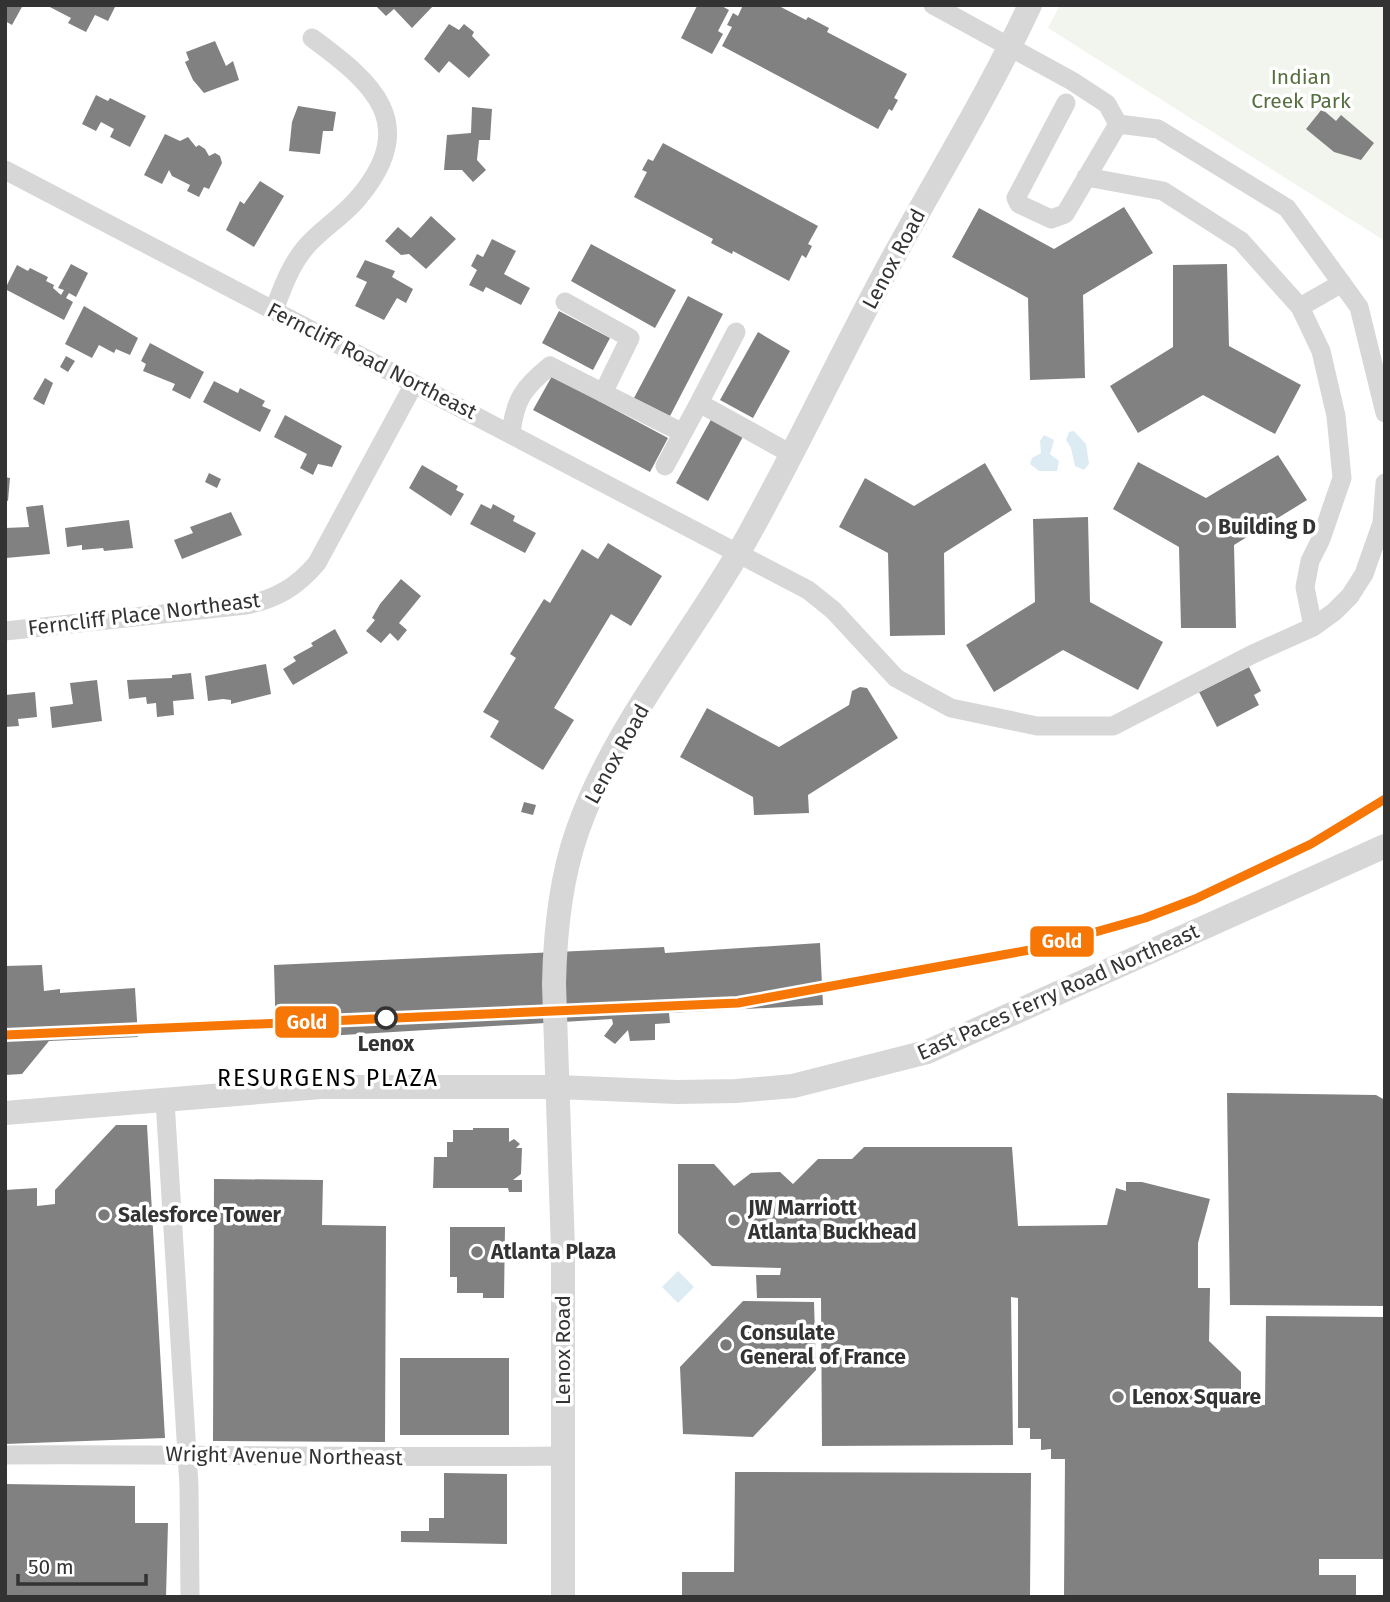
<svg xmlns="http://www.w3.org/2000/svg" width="1390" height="1602" font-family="'Fira Sans',sans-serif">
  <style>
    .green { fill: #f1f5ed }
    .water { fill: #ddebf3 }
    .building { fill: #818181 }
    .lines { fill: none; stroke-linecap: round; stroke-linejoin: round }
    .minor { stroke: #d7d7d7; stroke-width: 19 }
    .tertiary { stroke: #d7d7d7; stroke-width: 24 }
    .metro-1-casing { stroke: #fff; stroke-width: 14 }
    .metro-1 { stroke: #f67705; stroke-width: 9 }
    .poi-dot { fill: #7a7a7a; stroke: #fff; stroke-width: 2.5 }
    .stop-dot { fill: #fff; stroke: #333; stroke-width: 3.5 }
    .labels { text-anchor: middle; stroke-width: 7; stroke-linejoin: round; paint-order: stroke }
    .park-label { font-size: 21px; fill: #56703f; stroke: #fff }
    .street-label { font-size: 21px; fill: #333; stroke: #fff }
    .poi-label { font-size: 21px; font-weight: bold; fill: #333; stroke: #fff; text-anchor: start }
    .stop-label { font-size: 21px; font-weight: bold; fill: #333; stroke: #fff }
    .neighbourhood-label { font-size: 23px; letter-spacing: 2px; fill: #000; stroke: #fff }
    .line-badge { stroke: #fff; stroke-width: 2.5 }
    .badge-label { font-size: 19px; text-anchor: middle; font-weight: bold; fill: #fff }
  </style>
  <rect width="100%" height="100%" fill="#fff"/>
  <path class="green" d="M1060 5H1385V241L1048 28Z"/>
  <path class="water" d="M1074 431 1086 444 1089 464 1084 470 1075 466 1071 448 1066 440 1069 432Z
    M1044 435 1054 440 1050 454 1059 461 1057 471H1039L1030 464 1032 458 1041 453 1040 441Z
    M678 1271 694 1287 678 1303 662 1287Z"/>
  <path class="building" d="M5 5H23L12 25 5 21Z
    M46 5H116L108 21 95 15 86 32 68 23 71 18Z
    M375 5H434L412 28 394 9 386 16Z
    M720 5 729 10 718 31 723 34 712 54 681 38 697 6Z
    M743 5H777L806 20 808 17 829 28 827 32 907 74 894 98 898 100 892 111 889 109 878 129 722 46 732 27 727 25 733 13 738 16Z
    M449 24 459 30 464 24 474 32 472 36 490 55 469 78 449 61 439 73 424 59Z
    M215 41 226 66 233 61 239 80 204 93 193 80 185 62 189 60 186 52Z
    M96 95 108 101 110 98 146 116 130 147 110 137 114 129 101 122 96 131 82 124Z
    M298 106 336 112 333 131H323L320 154 289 151 292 122Z
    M472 107 492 109 490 140H479L477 160 486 170 473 182 462 170H444L447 135 471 133Z
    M1322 109 1336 121 1341 115 1374 143 1361 160 1334 152 1306 129Z
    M165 134 180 141 188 137 196 147 199 145 205 149 209 156 215 153 220 156 222 163 209 189 204 187 199 197 187 191 190 185 172 176 169 170 162 184 144 175Z
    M663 143 818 226 808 244 812 246 806 258 802 255 789 281 733 251 732 254 711 243 713 239 634 197 647 172 642 170 648 159 653 161Z
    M260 181 284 196 254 247 226 230 240 201 244 204Z
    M1124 207 1153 253 1083 295 1085 378 1030 380 1028 298 952 257 979 208 1054 249Z
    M431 216 456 239 426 269 409 254 401 255 385 241 398 227 411 238Z
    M492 239 516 251 504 274 530 288 521 305 486 287 483 292 469 285 477 270 471 266 477 254 483 257Z
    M591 244 676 290 655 328 571 281Z
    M365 260 395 271 392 277 413 289 406 303 397 298 384 320 355 306 367 282 356 277Z
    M71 264 88 273 76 297 69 293 66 298 73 302 64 320 5 289 17 265 28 271 30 268 48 277 46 281 54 285 53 288 61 295 64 290 58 288Z
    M1227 264 1229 346 1301 385 1275 434 1203 395 1138 433 1110 386 1173 347V265Z
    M688 296 723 314 670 416 634 398Z
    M84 306 138 338 130 355 116 349 114 353 99 345 92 358 65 344Z
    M559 311 610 338 593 370 542 343Z
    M758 332 790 351 753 418 720 400Z
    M150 343 204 372 190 399 172 390 175 384 143 371 146 364 141 361Z
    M66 356 75 361 68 372 60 367Z
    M552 376 668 438 650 472 533 410Z
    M45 378 53 383 44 405 33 399Z
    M214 381 238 393 240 388 265 401 262 406 271 410 260 432 203 402Z
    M285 415 342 446 332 467 318 464 313 475 300 468 307 454 274 437Z
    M713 416 745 433 708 501 676 483Z
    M1278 455 1307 500 1234 545 1236 628H1181L1179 547 1113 509 1138 462 1206 498Z
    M985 463 1012 510 944 553 945 635 890 636 888 553 839 527 865 478 914 506Z
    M422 465 458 486 456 490 464 494 451 516 409 488Z
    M209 473 221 479 217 488 205 482Z
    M5 477 10 478 8 501 5 500Z
    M481 504 491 509 493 504 515 516 513 521 536 533 525 553 470 524Z
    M43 505 50 554 6 558 5 528 29 527 26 507Z
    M231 512 242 535 182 559 174 540 193 533 190 527Z
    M1088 517 1090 602 1163 642 1138 690 1063 650 994 692 966 645 1035 602 1033 519Z
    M129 520 133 548 104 551 103 548 82 550V545L67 547 65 528Z
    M608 543 662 576 631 626 611 614 554 708 574 720 543 770 490 737 499 721 483 712 516 658 510 654 544 599 550 603 582 549 598 559Z
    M401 579 421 596 399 623 407 630 398 641 390 633 381 643 366 631 375 620 372 618 380 604Z
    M335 629 348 653 293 685 283 669 296 661 293 657 313 646 311 643Z
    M266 664 271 694 231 704V700L223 699 208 701 205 676Z
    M1249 667 1261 691 1254 695 1259 705 1217 727 1199 692Z
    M191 673 194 699 173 701 174 715 157 717 156 703 147 704 146 697 129 699 127 680 172 678V675Z
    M97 680 102 721 52 728 50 707 73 704 70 683Z
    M860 687 867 688 898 738 808 795 809 813 754 815 753 797 680 757 707 708 779 747 849 705 852 691Z
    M35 692 37 717 18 719 19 726 5 727V695Z
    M524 802 536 805 533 815 521 812Z
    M820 943 823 1005 669 1013 670 1023 655 1024V1040L630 1041 628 1030 615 1044 604 1036 613 1024 612 1019 276 1039 274 965 664 947 665 953Z
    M42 965 44 991 60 989V993L135 988 138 1037 49 1041 22 1074 5 1075V966Z
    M1227 1093 1376 1095 1385 1100V1306L1230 1305Z
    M116 1125H147L165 1438 5 1444V1190L37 1188V1206L55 1204V1190Z
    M473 1128H509V1142L514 1139 520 1144 516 1148H522L521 1174 513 1180H522V1192H509L508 1188H433L434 1157H447V1142H453V1130H473Z
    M864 1147H1012L1018 1226 1107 1225 1116 1188 1126 1191V1182H1142L1210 1199 1198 1243V1288H1210L1209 1341 1241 1372V1389H1217V1406L1265 1405 1266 1316 1385 1317V1559H1319V1575H1356V1597H1064L1065 1459H1051V1449L1041 1450V1439H1030V1428H1018V1298L1011 1297 1013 1445 822 1446 821 1298H757L756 1275H780L781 1268 712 1266 678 1233V1164H714L734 1186 751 1173 780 1172 793 1184 818 1159H852Z
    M214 1179 323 1180 322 1225 386 1226 385 1442 213 1441Z
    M450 1227H505L504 1298H483V1293H457V1277H450Z
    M743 1301 814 1302 816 1370 753 1437 683 1434 680 1367Z
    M400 1358H509V1435H400Z
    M735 1472 1031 1473 1030 1597H682V1572H734Z
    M444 1473 507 1474V1544L401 1542V1531H429V1518H444Z
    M5 1484 135 1486V1523H168L166 1597H5Z"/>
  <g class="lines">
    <path class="minor" d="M933 5 1072 81 1107 104 1118 124 1158 129 1287 208 1359 307 1385 413
      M1066 103 1016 198 1019 204 1051 219 1065 214 1118 124
      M5 170 808 590 833 610 896 678 951 708 1037 726H1113L1253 654 1313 627 1334 612 1350 596 1364 574 1382 523 1385 483
      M1086 177 1163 191 1241 241 1300 307 1321 351 1336 416 1342 478 1321 539 1310 561 1305 587 1313 627
      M565 302 630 338 603 393
      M1300 307 1342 283
      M274 310C282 289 290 266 305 248 321 229 344 216 359 197 421 123 372 82 312 38
      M736 332 699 403 793 455
      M511 433C515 399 524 387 550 366L683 433
      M665 466 699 403
      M5 631 246 605C276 599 297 587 317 563L414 384
      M165 1101 189 1486 190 1597
      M5 1455C191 1454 377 1458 564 1456"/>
    <path class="tertiary" d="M5 1113 321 1087H558L677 1092 736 1091 793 1086 927 1052 1385 846
      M563 1597V1250L554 984C555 933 560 881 577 832 614 725 693 635 748 536 797 448 840 356 888 267 935 180 988 95 1030 5"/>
    <defs>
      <path id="metro-1" d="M5 1035 738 1003 1035 949 1145 918 1195 899 1311 844 1385 799"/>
    </defs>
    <use href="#metro-1" class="metro-1-casing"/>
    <use href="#metro-1" class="metro-1"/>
  </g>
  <g class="poi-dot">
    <circle cx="1204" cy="527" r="7"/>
    <circle cx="104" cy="1215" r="7"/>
    <circle cx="734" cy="1220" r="7"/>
    <circle cx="477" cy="1252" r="7"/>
    <circle cx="726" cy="1345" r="7"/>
    <circle cx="1118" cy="1397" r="7"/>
  </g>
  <circle class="stop-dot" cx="386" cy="1018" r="10"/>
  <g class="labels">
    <g class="park-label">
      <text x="1301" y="84">Indian<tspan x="1301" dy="24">Creek Park</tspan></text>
    </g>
    <g class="street-label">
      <text transform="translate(894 259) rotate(-62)" y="7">Lenox Road</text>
      <text transform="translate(372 361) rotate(27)" y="7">Ferncliff Road Northeast</text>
      <text transform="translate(144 614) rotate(-7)" y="7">Ferncliff Place Northeast</text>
      <text transform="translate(617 754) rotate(-61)" y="7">Lenox Road</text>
      <text transform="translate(1058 992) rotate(-24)" y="7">East Paces Ferry Road Northeast</text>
      <text transform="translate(563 1350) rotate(-90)" y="7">Lenox Road</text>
      <text transform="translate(284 1456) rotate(1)" y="7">Wright Avenue Northeast</text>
    </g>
    <g class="poi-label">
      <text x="1218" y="534">Building D</text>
      <text x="748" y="1215">JW Marriott<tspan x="748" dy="24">Atlanta Buckhead</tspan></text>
      <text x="118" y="1222">Salesforce Tower</text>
      <text x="491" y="1259">Atlanta Plaza</text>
      <text x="740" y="1340">Consulate<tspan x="740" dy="24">General of France</tspan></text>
      <text x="1132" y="1404">Lenox Square</text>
    </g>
    <g class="stop-label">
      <text x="386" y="1051">Lenox</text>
    </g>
    <g class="neighbourhood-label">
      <text x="328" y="1086">RESURGENS PLAZA</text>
    </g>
  </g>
  <g class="line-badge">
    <rect x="1029" y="925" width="66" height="33" rx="7" fill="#f67705"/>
    <rect x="274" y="1005" width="66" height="34" rx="7" fill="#f67705"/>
  </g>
  <g class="badge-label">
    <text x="1062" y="948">Gold</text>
    <text x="307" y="1029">Gold</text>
  </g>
  <rect width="1390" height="1602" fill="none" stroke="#333333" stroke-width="14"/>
  <path d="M18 1574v10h128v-10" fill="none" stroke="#333333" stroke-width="3.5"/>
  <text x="28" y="1574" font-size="21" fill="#333333" stroke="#ffffff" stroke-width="5" paint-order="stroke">50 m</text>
</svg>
